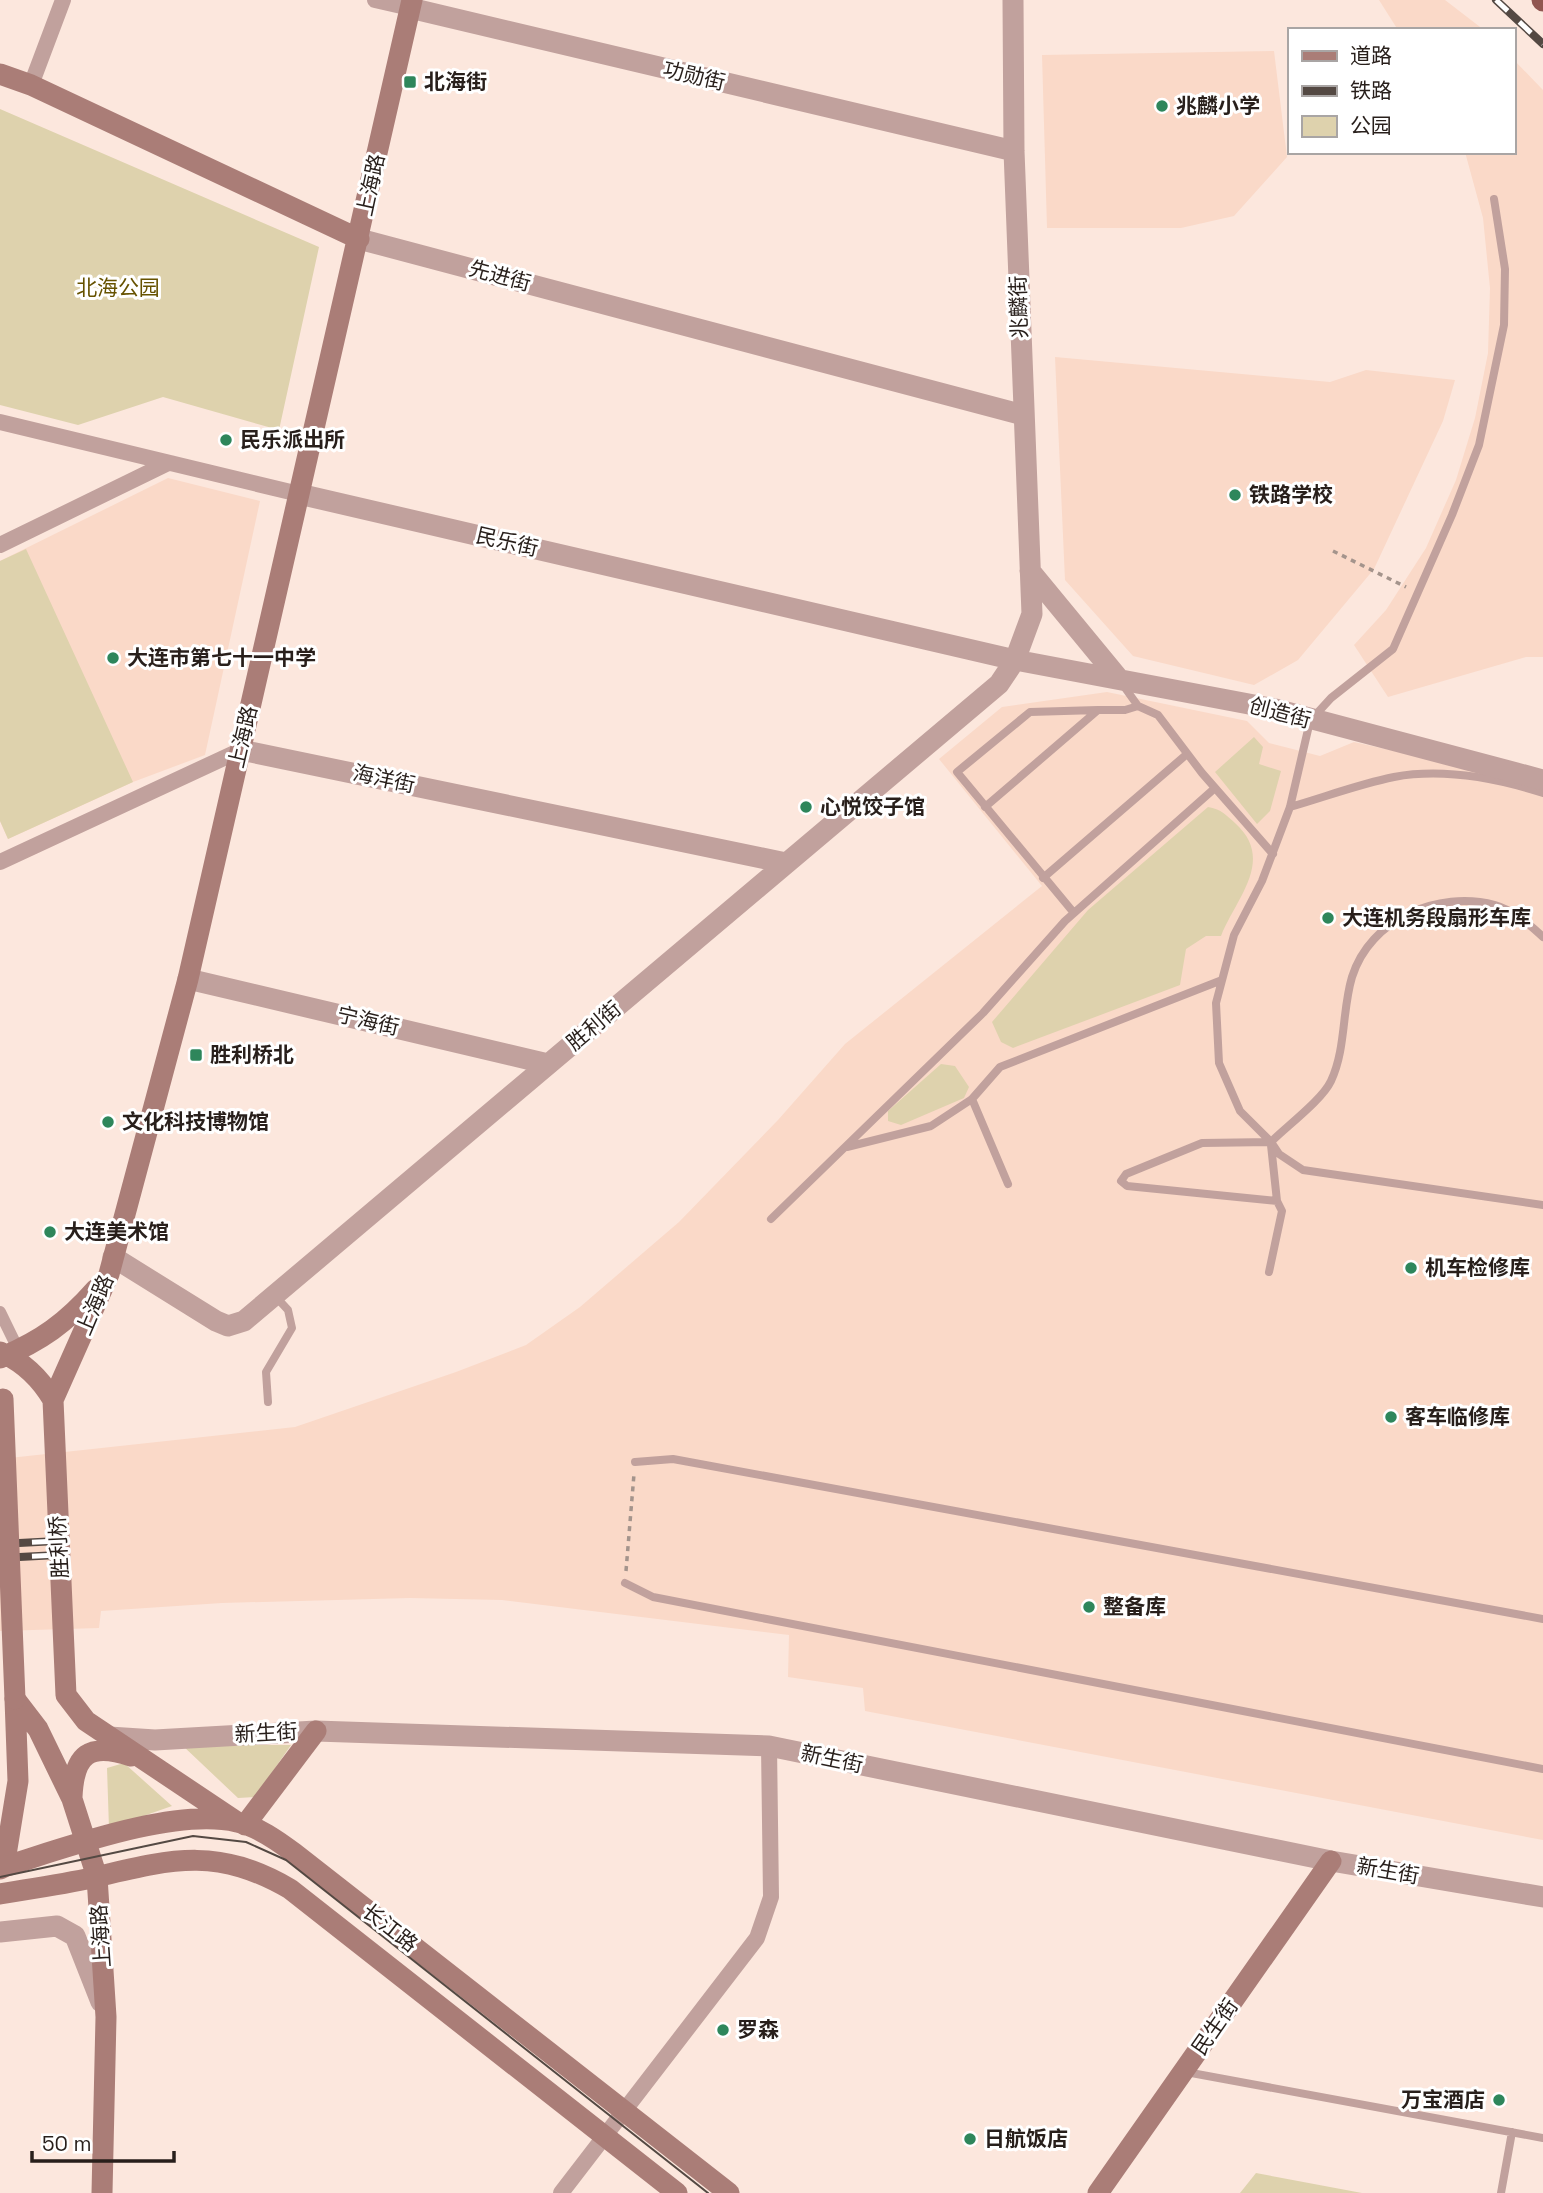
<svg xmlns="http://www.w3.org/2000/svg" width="1543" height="2193" font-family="'Space Grotesk','Noto Sans SC',sans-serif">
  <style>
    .built { fill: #fad9c8 }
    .green { fill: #ded2ad }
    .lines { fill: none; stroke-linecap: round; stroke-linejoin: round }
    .path { stroke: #a4948c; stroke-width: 3.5; stroke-dasharray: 5 5; stroke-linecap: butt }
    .service { stroke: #c1a19d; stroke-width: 8 }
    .pedestrian { stroke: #c1a19d; stroke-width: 12 }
    .minor { stroke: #c1a19d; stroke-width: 16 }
    .tertiary { stroke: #c1a19d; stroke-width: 21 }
    .secondary { stroke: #aa7d77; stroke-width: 21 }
    .trunk { stroke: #915650; stroke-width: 21 }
    .tram { stroke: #544943; stroke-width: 2 }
    .rail-casing { stroke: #544943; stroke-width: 8 }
    .rail { stroke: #fff; stroke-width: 5; stroke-dasharray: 16; stroke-linecap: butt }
    .secondary-bridge { stroke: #aa7d77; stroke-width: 21 }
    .poi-dot { fill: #2e865b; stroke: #fff; stroke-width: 2.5 }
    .labels { text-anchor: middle; stroke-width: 6; stroke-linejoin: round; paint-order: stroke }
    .street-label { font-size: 21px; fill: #281f1b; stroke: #fff }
    .poi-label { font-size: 21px; font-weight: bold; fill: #281f1b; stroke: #fff; text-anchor: start }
    .park-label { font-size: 21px; fill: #665200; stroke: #fff }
  </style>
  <rect width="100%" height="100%" fill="#fce7dd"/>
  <path class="built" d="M1379 0H1445L1484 30H1398Z
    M1274 51 1287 157 1234 216 1181 228H1047L1042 55Z
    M1513 59 1543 90V657H1526L1388 697 1354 645 1386 610 1426 548 1456 480 1475 418 1488 353 1490 288 1483 218 1465 152H1513Z
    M1055 357 1330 382 1366 370 1455 380 1443 421 1374 569 1298 660 1254 685 1133 656 1065 580Z
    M168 478 260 501 205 755 133 782 8 839 0 821V561Z
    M1107 692 1247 721 1269 743 1320 756 1354 742 1543 784V1840L865 1711 863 1688 788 1677 789 1635 502 1600 410 1598 222 1603 101 1611 99 1628 0 1631V1459L295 1427 456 1372 526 1345 580 1307 679 1222 778 1120 845 1044 1042 886 939 759 1002 707Z"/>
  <path class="green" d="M0 109 319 247 279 430 163 397 78 425 0 405Z
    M26 549 133 782 8 839 0 821V561Z
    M1254 737 1263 747 1259 764 1281 771 1270 811 1257 824 1215 772Z
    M1208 807C1221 809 1226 815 1235 823 1276 860 1236 898 1221 936H1206L1186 949 1180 985 1013 1048 1001 1042 992 1022 1088 910Z
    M941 1064 955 1066 969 1087 964 1098 901 1125 888 1121V1111Z
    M182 1745H291L255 1797 238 1798Z
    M124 1763 172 1806 109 1828 107 1768Z
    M1256 2173 1362 2193H1240Z"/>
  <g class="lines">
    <path class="path" d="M1333 551 1406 587
      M626 1571 634 1474"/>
    <path class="service" d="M1494 199 1505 269 1504 325 1479 445 1452 515 1393 649 1331 698 1310 721 1290 807 1262 881 1234 935 1216 1003 1219 1063 1240 1111 1271 1142 1279 1154 1303 1170 1543 1205
      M1123 685 1138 706 1158 715 1202 773 1273 854
      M985 807 1098 710H1125L1138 706
      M1290 807C1325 797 1359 784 1394 777 1443 768 1496 778 1543 793
      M1043 878 1187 754
      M1074 913 957 772 1030 712 1098 710
      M972 1099 1008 1184
      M847 1147 931 1126 972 1099 1000 1067 1222 980
      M1277 1201 1127 1186 1121 1181 1126 1174 1202 1143 1271 1142C1287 1126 1322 1100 1331 1081 1346 1049 1342 1010 1352 977 1370 919 1438 890 1495 905 1513 910 1529 924 1543 937
      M771 1219 983 1013 1065 921 1215 788
      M1269 1272 1282 1211 1277 1201 1271 1145
      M268 1402 266 1372 292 1328 288 1310 276 1297
      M635 1462 673 1459 1543 1619
      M625 1583 653 1597 1543 1769
      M1186 2072 1543 2138
      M1501 2193 1512 2132"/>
    <path class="pedestrian" d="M0 1312 18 1349"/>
    <path class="minor" d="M375 0 410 8
      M31 85 63 0
      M0 422 299 494
      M0 545 168 463
      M0 862 241 750
      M561 2193 757 1938 771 1897 769 1746"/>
    <path class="tertiary" d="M410 8 1014 151
      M359 239 1023 415
      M299 494 1015 660 1275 709 1543 780
      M1030 571 1119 679
      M241 750 786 863
      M188 979 548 1064
      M113 1257 216 1321 228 1326 244 1321 999 684 1015 660 1032 614 1014 151 1013 0
      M109 1737 155 1740 316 1731 769 1746 1331 1861 1543 1897
      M0 1932 57 1926 75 1936 101 2002"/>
    <path class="secondary" d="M0 74 31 85 359 239
      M0 1352C24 1362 40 1378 53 1400
      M0 1358C41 1341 66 1323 96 1289
      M15 1699 38 1729 72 1799 97 1877 106 2017 102 2193
      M72 1797C74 1754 89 1742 131 1756
      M237 1822 86 1721 66 1695 53 1400 109 1274 188 979 412 0
      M245 1825 316 1731
      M0 1868C62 1849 174 1807 237 1822 257 1826 278 1841 294 1853L729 2193
      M0 1869 4 1867 18 1781 15 1699
      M0 1894C33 1888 67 1884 100 1876 176 1858 219 1848 290 1889L677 2193
      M1098 2193 1331 1861"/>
    <path class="trunk" d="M1542 0 1543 1"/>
    <path class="tram" d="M0 1877 193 1836 246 1842 286 1860 708 2193"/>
    <defs>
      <path id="rail" d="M1496 0 1543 44
        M0 1544 57 1541
        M0 1558 58 1555"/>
    </defs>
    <use href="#rail" class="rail-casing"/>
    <use href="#rail" class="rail"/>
    <path class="secondary-bridge" d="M3 1399 15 1699"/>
  </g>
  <g class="poi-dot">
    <rect x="403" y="75" width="14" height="14" rx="3.5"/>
    <circle cx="1162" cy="106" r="7"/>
    <circle cx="226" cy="440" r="7"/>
    <circle cx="1235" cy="495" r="7"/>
    <circle cx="113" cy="658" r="7"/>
    <circle cx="806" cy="807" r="7"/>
    <circle cx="1328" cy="918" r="7"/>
    <rect x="189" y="1048" width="14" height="14" rx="3.5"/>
    <circle cx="108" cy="1122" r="7"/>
    <circle cx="50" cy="1232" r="7"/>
    <circle cx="1411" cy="1268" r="7"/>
    <circle cx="1391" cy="1417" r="7"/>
    <circle cx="1089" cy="1607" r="7"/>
    <circle cx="723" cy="2030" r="7"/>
    <circle cx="1499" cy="2100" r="7"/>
    <circle cx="970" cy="2139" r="7"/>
  </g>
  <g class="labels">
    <g class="street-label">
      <text transform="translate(694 76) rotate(13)" y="7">功勋街</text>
      <text transform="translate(371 185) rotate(-78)" y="7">上海路</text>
      <text transform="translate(500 276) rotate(15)" y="7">先进街</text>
      <text transform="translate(1019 307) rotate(-92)" y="7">兆麟街</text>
      <text transform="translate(507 542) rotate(13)" y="7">民乐街</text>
      <text transform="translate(1280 713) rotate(15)" y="7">创造街</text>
      <text transform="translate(243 737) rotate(-77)" y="7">上海路</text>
      <text transform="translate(384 779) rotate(12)" y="7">海洋街</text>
      <text transform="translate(368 1021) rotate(13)" y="7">宁海街</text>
      <text transform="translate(594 1026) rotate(-40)" y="7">胜利街</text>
      <text transform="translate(95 1305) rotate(-67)" y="7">上海路</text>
      <text transform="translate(59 1547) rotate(-93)" y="7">胜利桥</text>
      <text transform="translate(266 1733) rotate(-3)" y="7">新生街</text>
      <text transform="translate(832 1759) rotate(12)" y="7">新生街</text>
      <text transform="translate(1388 1871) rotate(10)" y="7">新生街</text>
      <text transform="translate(390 1928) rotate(38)" y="7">长江路</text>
      <text transform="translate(101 1936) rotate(-94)" y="7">上海路</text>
      <text transform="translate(1215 2027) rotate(-55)" y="7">民生街</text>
    </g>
    <g class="poi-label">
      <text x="424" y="89">北海街</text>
      <text x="1176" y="113">兆麟小学</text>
      <text x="240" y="447">民乐派出所</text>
      <text x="1249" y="502">铁路学校</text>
      <text x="127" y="665">大连市第七十一中学</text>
      <text x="820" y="814">心悦饺子馆</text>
      <text x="1342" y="925">大连机务段扇形车库</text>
      <text x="210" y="1062">胜利桥北</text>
      <text x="122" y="1129">文化科技博物馆</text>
      <text x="64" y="1239">大连美术馆</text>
      <text x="1425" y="1275">机车检修库</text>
      <text x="1405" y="1424">客车临修库</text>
      <text x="1103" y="1614">整备库</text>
      <text x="737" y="2037">罗森</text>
      <text x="1485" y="2107" text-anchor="end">万宝酒店</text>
      <text x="984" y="2146">日航饭店</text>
    </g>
    <g class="park-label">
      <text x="118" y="295">北海公园</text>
    </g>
  </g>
  <rect x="1288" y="28" width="228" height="126" fill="#ffffff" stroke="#a9a5a4" stroke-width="2"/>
  <rect x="1302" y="51" width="35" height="10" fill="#aa7d77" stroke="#a9a5a4" stroke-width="2"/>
  <text x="1350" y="63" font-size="21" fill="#281f1b">道路</text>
  <rect x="1302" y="86" width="35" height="10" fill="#544943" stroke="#a9a5a4" stroke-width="2"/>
  <text x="1350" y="98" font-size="21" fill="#281f1b">铁路</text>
  <rect x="1302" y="116" width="35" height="21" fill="#ded2ad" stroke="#a9a5a4" stroke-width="2"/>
  <text x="1350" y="133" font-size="21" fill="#281f1b">公园</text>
  <path d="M32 2151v10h142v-10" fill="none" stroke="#281f1b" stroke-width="3.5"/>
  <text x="42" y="2151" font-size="21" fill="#281f1b" stroke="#ffffff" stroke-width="5" paint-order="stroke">50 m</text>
</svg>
